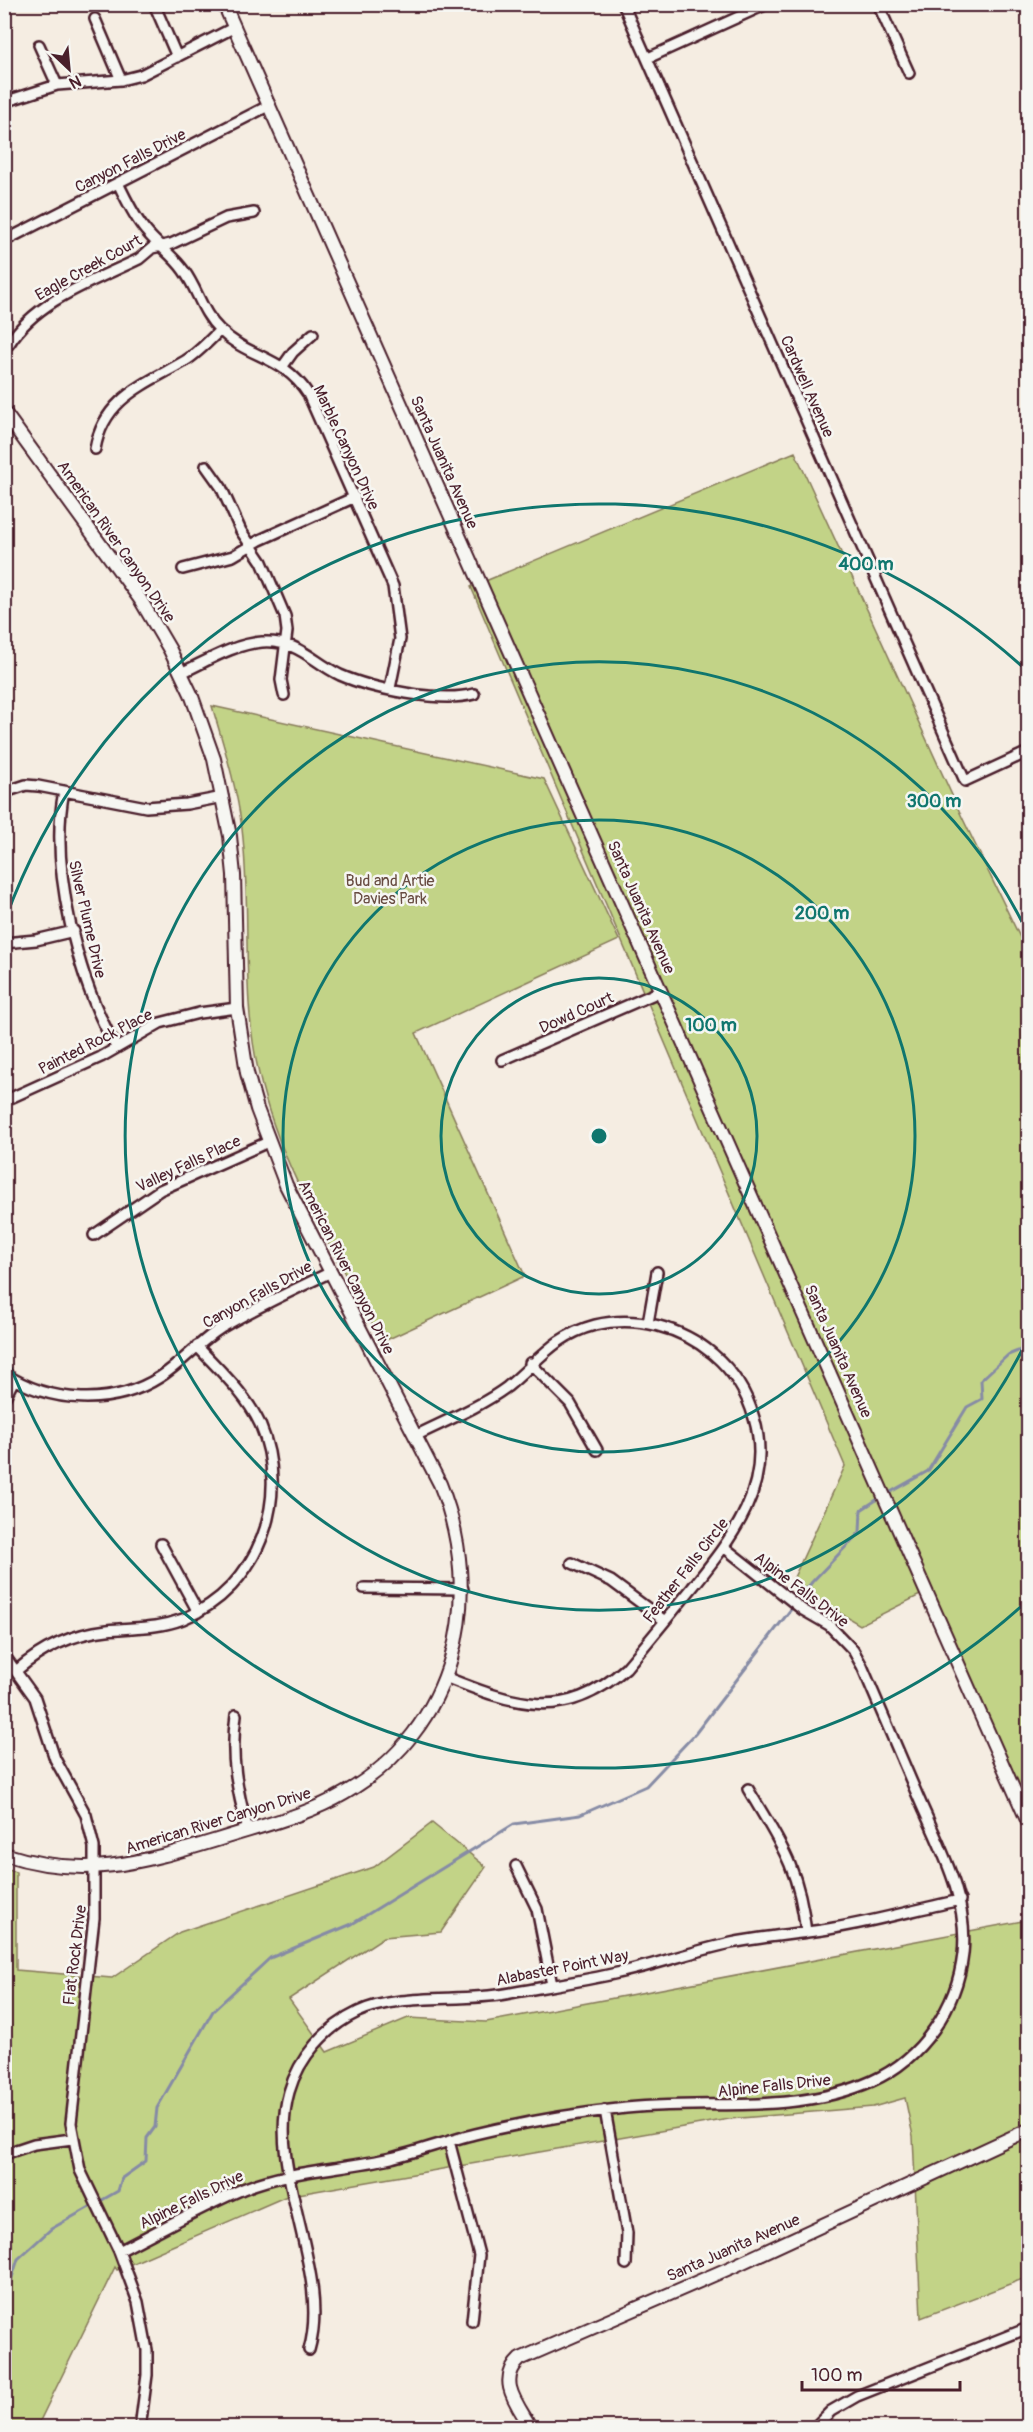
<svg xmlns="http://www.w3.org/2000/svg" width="1033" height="2432" font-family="Pangolin,sans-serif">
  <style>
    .green { fill: #c2d387; stroke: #867959; stroke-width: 1.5 }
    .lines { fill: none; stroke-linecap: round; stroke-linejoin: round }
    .stream { stroke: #868ba5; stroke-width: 3 }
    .minor-casing { stroke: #4a1f2b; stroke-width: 14 }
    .tertiary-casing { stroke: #4a1f2b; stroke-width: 16 }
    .minor { stroke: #f6f6f2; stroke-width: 9 }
    .tertiary { stroke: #f6f6f2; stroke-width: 12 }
    .ring { fill: none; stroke: #0f766e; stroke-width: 3 }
    .labels { text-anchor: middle; stroke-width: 5; stroke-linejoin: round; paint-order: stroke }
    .street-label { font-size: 16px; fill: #4a1f2b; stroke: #f6f6f2 }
    .park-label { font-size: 16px; fill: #684c42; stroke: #f6f6f2 }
    .centre { fill: #0f766e; stroke: #f6f6f2; stroke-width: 3 }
    .ring-label { font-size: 18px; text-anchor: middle; font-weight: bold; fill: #0f766e; stroke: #f6f6f2; stroke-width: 5; stroke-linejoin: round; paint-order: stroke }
  </style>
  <rect width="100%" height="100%" fill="#f5ede2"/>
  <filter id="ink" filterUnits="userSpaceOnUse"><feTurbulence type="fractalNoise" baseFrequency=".0167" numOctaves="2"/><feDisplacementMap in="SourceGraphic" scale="12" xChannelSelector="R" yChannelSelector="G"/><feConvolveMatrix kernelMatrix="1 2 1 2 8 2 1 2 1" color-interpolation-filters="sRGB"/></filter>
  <g filter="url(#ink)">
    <path class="green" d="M795 452 962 817 1028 954V1813L922 1594 860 1625 791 1584 845 1466 471 587Z
      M212 706 544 779 619 940 416 1033 525 1276 382 1342C337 1256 280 1169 259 1074 240 993 252 911 242 829 237 787 224 747 212 706Z
      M432 1823 486 1867 441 1932 384 1937 289 1999 327 2052 408 2018 486 2022 1028 1920V2277L921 2318 913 2136 905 2098 873 2107 729 2119 287 2196 117 2270 115 2267 37 2427 5 2428V1869L16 1872V1970L112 1978 180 1932 374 1867Z"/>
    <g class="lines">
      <path class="stream" d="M887 1494 928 1471 967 1407 982 1399 981 1380 1008 1355 1028 1347
        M4 2302 18 2259 51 2229 118 2191 122 2178 146 2161 147 2138 155 2127 157 2108 213 2011 270 1958 352 1924 514 1824 580 1815 646 1786 695 1734 812 1582 860 1532 861 1510 881 1497"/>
      <defs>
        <path id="minor" d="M154 4 177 57
          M623 4 965 781 1028 752
          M878 4 909 73
          M95 19 121 80
          M39 45 57 85
          M648 58 767 4
          M4 102 57 85 121 80 141 75 235 27
          M118 183C126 199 134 217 146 231 157 245 173 255 184 271 198 290 202 313 220 330 249 359 283 355 308 394L393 586 400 639 390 688
          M4 241 270 105
          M9 344C36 300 94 281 139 259L152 248 171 244 226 218 254 213
          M283 366 293 352 313 334
          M95 449C104 398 144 385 185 361 198 353 209 341 220 330
          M206 466 221 487 241 531 262 562 285 616 287 631 281 680 284 695
          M183 569 233 556 260 540 355 497
          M181 673C207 661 234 644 262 642 299 640 311 661 340 675 372 689 441 703 474 694
          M11 790 26 785 38 786 146 807 187 804 223 797
          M64 791C49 866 78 982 116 1047
          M4 943 36 940 74 931
          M502 1060 661 991
          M4 1101 101 1057 160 1023 199 1013 237 1008
          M94 1235 160 1190 268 1142
          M648 1323 657 1272
          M530 1363 570 1403 597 1450
          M4 1373C50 1404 113 1407 160 1377 182 1363 199 1342 221 1328 256 1307 294 1290 331 1272
          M4 1399 14 1380
          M415 1436C445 1421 480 1407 507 1387 538 1362 553 1336 595 1325 636 1315 681 1327 713 1354 733 1371 747 1393 754 1418 774 1486 732 1538 692 1588 670 1615 648 1642 626 1668 564 1724 513 1704 445 1677
          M161 1544 198 1612
          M572 1563 611 1581 665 1621
          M364 1588 463 1589
          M4 1655 35 1698 55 1759 86 1815 94 1847V1918L71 2123 80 2170 119 2251 138 2302 147 2350V2375L140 2428
          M16 1671C42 1648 72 1634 107 1630 133 1627 157 1629 183 1619 259 1588 292 1498 260 1424 246 1394 219 1370 197 1346
          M236 1715C230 1756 237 1791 248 1830
          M748 1789C780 1843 799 1867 806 1932
          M516 1866 537 1909 552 1985
          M605 2110 627 2233 626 2264
          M449 2141 479 2255 472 2321
          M4 2154 34 2144 72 2139
          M119 2251C160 2230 201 2207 243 2189 289 2170 343 2169 391 2158 419 2151 447 2141 475 2134 521 2123 571 2114 618 2109 702 2098 791 2117 872 2081 922 2059 957 2007 963 1954 969 1898 940 1848 919 1799 900 1754 881 1710 862 1666L853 1650 829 1625 803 1610 725 1548
          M309 2350C332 2272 266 2172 289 2092 299 2057 326 2027 358 2012 399 1993 459 2002 505 1994 543 1987 583 1981 622 1972 658 1964 694 1951 731 1943 765 1936 800 1934 834 1928 876 1921 918 1909 960 1900
          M814 2428 831 2411 857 2396 1028 2328"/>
        <path id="tertiary" d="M224 4 1028 1822
          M4 412 140 599 170 650 191 694 214 759 230 836 234 875 237 1008 247 1073 257 1109 286 1185 440 1484C486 1598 456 1729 345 1793 306 1816 260 1826 217 1840 141 1863 83 1880 4 1854
          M531 2428C518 2405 496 2381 520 2359L732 2267 1028 2130"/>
      </defs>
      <use href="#minor" class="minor-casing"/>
      <use href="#tertiary" class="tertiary-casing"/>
      <use href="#minor" class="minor"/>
      <use href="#tertiary" class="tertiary"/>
    </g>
  </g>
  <g class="ring">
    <circle cx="599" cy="1136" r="158"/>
    <circle cx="599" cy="1136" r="316"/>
    <path d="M1027 1340A474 474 0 1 1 1027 932"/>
    <path d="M1026 1602A632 632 0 0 1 5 1352M5 920A632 632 0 0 1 1026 670"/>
  </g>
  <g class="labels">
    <g class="street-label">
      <text transform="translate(130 160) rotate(-27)" y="6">Canyon Falls Drive</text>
      <text transform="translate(88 267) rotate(-29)" y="6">Eagle Creek Court</text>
      <text transform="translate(808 386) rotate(66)" y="6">Cardwell Avenue</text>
      <text transform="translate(347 447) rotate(65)" y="6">Marble Canyon Drive</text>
      <text transform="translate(445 462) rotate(66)" y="6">Santa Juanita Avenue</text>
      <text transform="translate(117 541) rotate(55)" y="6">American River Canyon Drive</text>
      <text transform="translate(642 907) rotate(66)" y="6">Santa Juanita Avenue</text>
      <text transform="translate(88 919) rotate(77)" y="6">Silver Plume Drive</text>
      <text transform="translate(576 1012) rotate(-24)" y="6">Dowd Court</text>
      <text transform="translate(95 1041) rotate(-27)" y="6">Painted Rock Place</text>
      <text transform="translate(188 1163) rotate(-25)" y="6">Valley Falls Place</text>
      <text transform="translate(347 1267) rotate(63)" y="6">American River Canyon Drive</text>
      <text transform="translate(257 1294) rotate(-29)" y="6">Canyon Falls Drive</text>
      <text transform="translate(839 1351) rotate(66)" y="6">Santa Juanita Avenue</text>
      <text transform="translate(685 1570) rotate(-52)" y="6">Feather Falls Circle</text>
      <text transform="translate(802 1589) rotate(37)" y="6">Alpine Falls Drive</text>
      <text transform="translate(218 1820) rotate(-17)" y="6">American River Canyon Drive</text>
      <text transform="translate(74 1955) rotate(-83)" y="6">Flat Rock Drive</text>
      <text transform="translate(562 1967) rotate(-11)" y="6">Alabaster Point Way</text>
      <text transform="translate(774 2085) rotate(-6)" y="6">Alpine Falls Drive</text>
      <text transform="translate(191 2199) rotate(-26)" y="6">Alpine Falls Drive</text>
      <text transform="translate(733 2247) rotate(-24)" y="6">Santa Juanita Avenue</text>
    </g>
    <g class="park-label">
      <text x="390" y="886">Bud and Artie<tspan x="390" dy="18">Davies Park</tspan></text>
    </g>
  </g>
  <circle cx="599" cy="1136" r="9" class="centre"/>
  <g class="ring-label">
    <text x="866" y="570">400 m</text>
    <text x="934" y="807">300 m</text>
    <text x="822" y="919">200 m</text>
    <text x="711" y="1031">100 m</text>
  </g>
  <rect width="1033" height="2432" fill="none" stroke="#f6f6f2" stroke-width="24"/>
  <rect x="12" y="12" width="1009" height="2408" fill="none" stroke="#4a1f2b" stroke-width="2" filter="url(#ink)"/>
  <g transform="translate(69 69) rotate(154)" stroke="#f6f6f2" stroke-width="4.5" paint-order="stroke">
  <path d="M0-4.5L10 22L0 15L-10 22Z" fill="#4a1f2b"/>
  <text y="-9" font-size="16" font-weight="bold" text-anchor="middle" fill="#4a1f2b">N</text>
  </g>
  <path d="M802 2381v9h158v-9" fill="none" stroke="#4a1f2b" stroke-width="3"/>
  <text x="811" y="2381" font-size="18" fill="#4a1f2b" stroke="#f6f6f2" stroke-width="4.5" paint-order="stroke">100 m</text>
</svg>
